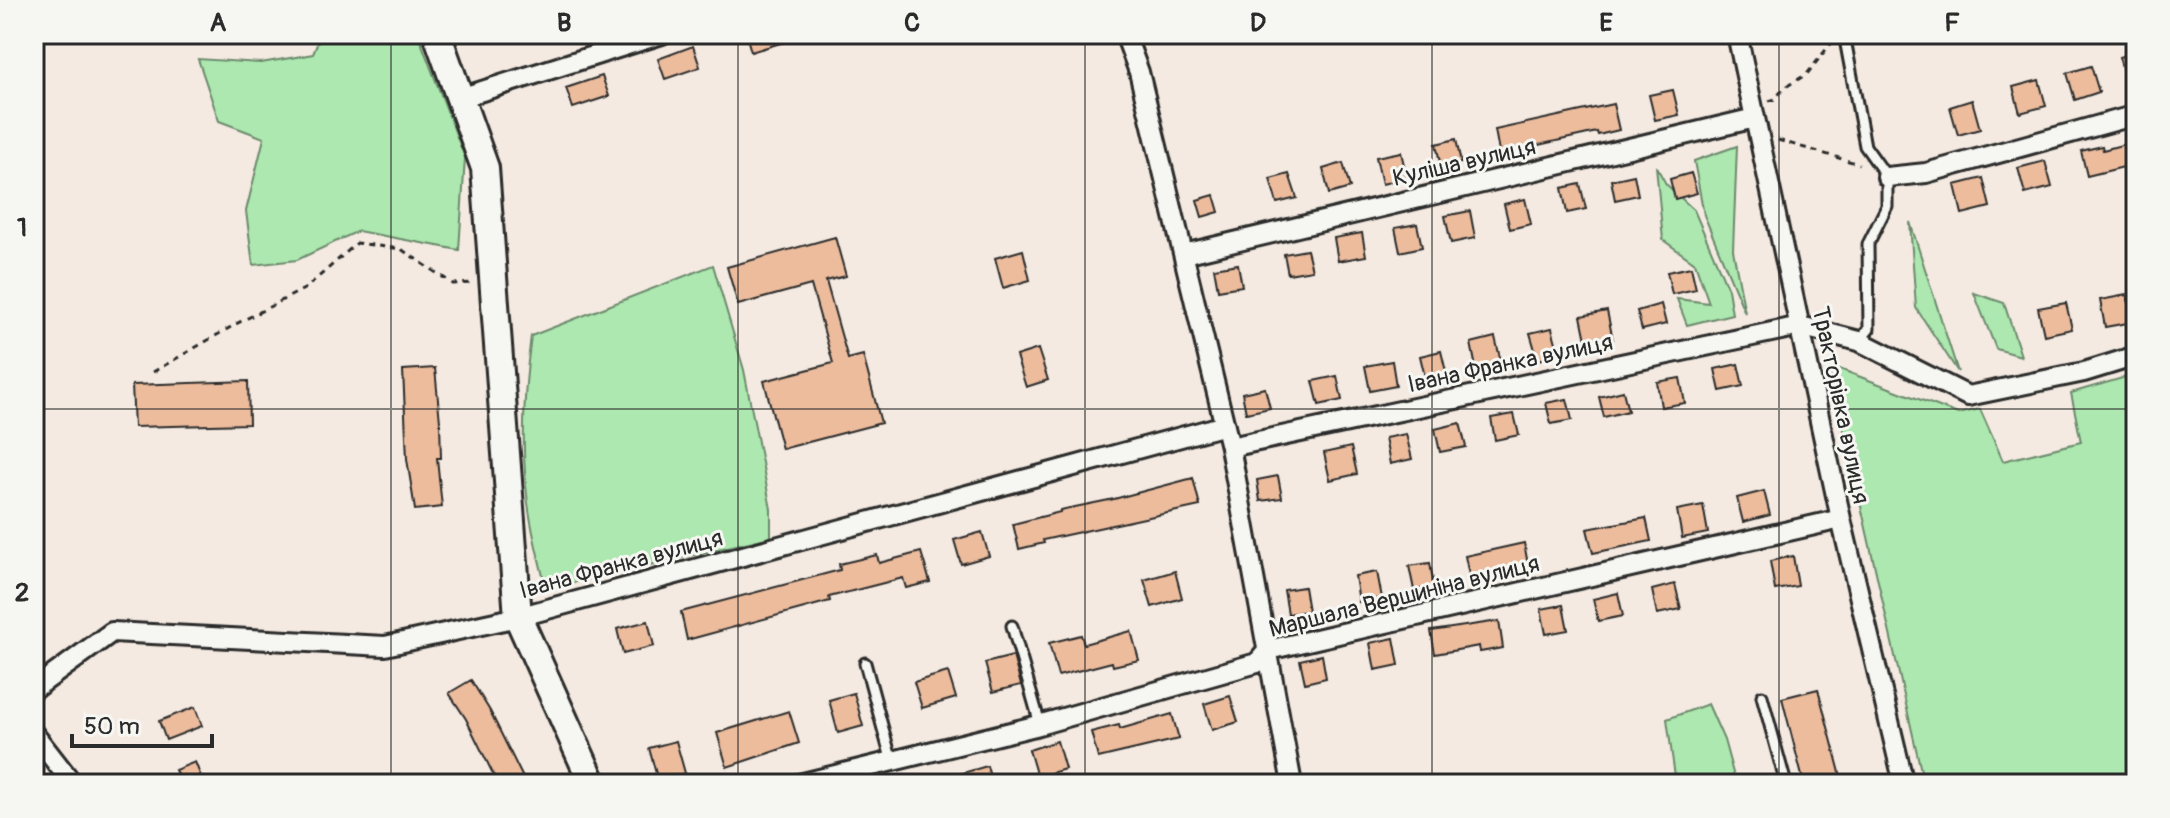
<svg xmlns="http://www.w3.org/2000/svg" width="2170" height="818" font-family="Pangolin,sans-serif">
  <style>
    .green { fill: #ace8af; stroke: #6c8a6d; stroke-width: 2 }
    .building { fill: #ecbc9d; stroke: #2b2b2b; stroke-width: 2 }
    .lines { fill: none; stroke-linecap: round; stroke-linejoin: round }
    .lane-casing { stroke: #2b2b2b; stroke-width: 15 }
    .street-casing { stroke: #2b2b2b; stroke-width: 24 }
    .secondary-casing { stroke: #2b2b2b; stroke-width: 32 }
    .path { stroke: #2b2b2b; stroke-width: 3; stroke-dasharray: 6 6; stroke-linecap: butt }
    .lane { stroke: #f6f6f2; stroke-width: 9 }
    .street { stroke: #f6f6f2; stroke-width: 18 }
    .secondary { stroke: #f6f6f2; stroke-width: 26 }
    .grid { fill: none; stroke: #2b2b2b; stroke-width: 2; stroke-opacity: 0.55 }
    .labels { text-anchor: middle; stroke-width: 6; stroke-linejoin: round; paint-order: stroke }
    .street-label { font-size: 24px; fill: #2b2b2b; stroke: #f6f6f2 }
    .neatline { fill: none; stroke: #2b2b2b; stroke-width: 3 }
    .grid-label { font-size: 26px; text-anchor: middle; font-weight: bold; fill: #2b2b2b }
  </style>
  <rect width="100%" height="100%" fill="#f4eae1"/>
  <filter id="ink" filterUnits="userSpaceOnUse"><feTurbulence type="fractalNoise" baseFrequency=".0125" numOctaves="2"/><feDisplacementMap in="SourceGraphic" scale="16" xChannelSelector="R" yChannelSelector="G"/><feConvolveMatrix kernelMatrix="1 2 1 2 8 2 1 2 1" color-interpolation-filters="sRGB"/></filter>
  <g filter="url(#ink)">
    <path class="green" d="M321 34H418L465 158 459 250 358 231 297 260 253 265 246 211 264 138 219 121 198 59 261 63 313 54Z
      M1737 146 1733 250 1745 313 1704 215 1694 161Z
      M1656 166 1666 184 1694 210 1728 289 1732 314 1687 325 1677 299 1709 303 1695 263 1663 240Z
      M1910 222 1958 372 1916 308Z
      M713 265 744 370 771 509V537L546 589C541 567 535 545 531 522 520 463 523 396 531 336Z
      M1974 293 2004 303 2021 356 1996 349Z
      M1829 365 1958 414 1980 409 2003 461 2081 442 2071 393 2136 374V784H1924Z
      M1708 704 1724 740 1736 784H1676L1667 719Z"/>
    <path class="building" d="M746 34H796L797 38 751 52Z
      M693 46 700 67 665 79 658 59Z
      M2136 52V102H2132L2119 57Z
      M2091 66 2099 92 2075 100 2067 73Z
      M602 76 609 96 573 108 566 88Z
      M2039 80 2046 106 2020 113 2013 87Z
      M1673 90 1679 115 1655 120 1649 95Z
      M1972 100 1980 129 1958 135 1950 107Z
      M1613 104 1619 130 1598 135 1597 132 1520 149 1521 153 1500 157 1495 130Z
      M1456 139 1461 163 1441 167 1436 144Z
      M2136 141V164L2087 176 2081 151 2102 146 2103 150Z
      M1401 152 1407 178 1382 184 1376 157Z
      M2045 161 2052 187 2025 194 2018 168Z
      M1343 163 1350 188 1329 194 1323 169Z
      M1691 173 1697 193 1675 199 1670 179Z
      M1289 174 1297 198 1277 203 1270 179Z
      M1634 175 1638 195 1615 200 1611 180Z
      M1983 178 1990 207 1962 214 1955 185Z
      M1580 184 1586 209 1567 213 1562 188Z
      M1214 195 1219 212 1202 217 1197 200Z
      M1525 199 1531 224 1510 229 1504 204Z
      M1470 211 1475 238 1451 243 1445 216Z
      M1417 224 1422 247 1400 252 1395 228Z
      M1362 233 1366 256 1338 261 1334 238Z
      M835 237 846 276 826 281 848 359 863 355 881 423 782 449 764 381 833 363 811 285 738 305 727 267Z
      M1023 250 1030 280 1003 288 995 258Z
      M1307 250 1312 270 1288 274 1284 254Z
      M1238 264 1242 286 1218 290 1214 268Z
      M1691 267 1696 289 1672 294 1667 272Z
      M2127 295 2133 322 2105 327 2100 300Z
      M2066 303 2072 329 2044 335 2038 308Z
      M1661 304 1666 324 1642 330 1637 311Z
      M1607 311 1613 340 1587 345 1581 316Z
      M1552 328 1559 354 1538 360 1530 333Z
      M1495 337 1501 362 1476 368 1471 343Z
      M1038 349 1048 380 1026 387 1016 356Z
      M1441 351 1447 376 1426 381 1420 356Z
      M1392 361 1396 386 1370 391 1365 366Z
      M1738 364 1743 386 1720 391 1715 369Z
      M435 368 440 422 441 458H437L442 507 415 510 407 459 403 370Z
      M1337 376 1342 400 1319 405 1313 381Z
      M1680 378 1685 403 1661 407 1657 382Z
      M248 381 249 424 134 427 132 385Z
      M1265 388 1270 408 1246 413 1242 393Z
      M1623 391 1628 411 1604 417 1599 397Z
      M1567 399 1572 420 1551 424 1546 403Z
      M1514 414 1519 435 1495 440 1491 418Z
      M1460 423 1466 447 1440 452 1435 429Z
      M1406 434 1412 459 1390 464 1385 438Z
      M1351 447 1357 474 1330 480 1324 453Z
      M1278 476 1282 498 1260 501 1257 480Z
      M1193 478 1200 506 1043 540 1044 543 1019 549 1013 524 1060 512V510L1114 499Z
      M1764 491 1770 515 1743 522 1737 498Z
      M1703 505 1708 533 1682 538 1677 510Z
      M1646 518 1651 541 1593 553 1587 529Z
      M982 532 989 556 961 564 954 540Z
      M1524 543 1529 570 1470 580 1465 556Z
      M921 552 930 582 906 588 903 578 829 597 830 601 687 640 681 612 840 570 839 564 877 555 879 563Z
      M1793 556 1798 586 1775 590 1770 561Z
      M1430 563 1434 587 1414 590 1409 566Z
      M1175 571 1182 598 1152 607 1144 580Z
      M1377 572 1382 598 1359 602 1355 576Z
      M1675 584 1681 609 1657 614 1652 590Z
      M1304 587 1308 611 1288 614 1284 590Z
      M1618 593 1623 616 1598 621 1593 599Z
      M1563 605 1568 630 1546 634 1541 609Z
      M648 621 654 646 623 654 617 629Z
      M1499 621 1503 648 1480 652 1479 646 1435 654 1431 631Z
      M1131 631 1139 660 1113 666 1112 662 1058 676 1049 643 1081 635 1084 644Z
      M1394 638 1399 665 1375 670 1370 643Z
      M1322 655 1326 678 1305 683 1300 660Z
      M1013 656 1021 685 993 692 985 663Z
      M948 672 956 698 922 708 914 682Z
      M471 680 490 711 526 784H498L466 719 449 693Z
      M1818 689 1843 784H1804L1782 698Z
      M854 693 863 726 838 733 829 700Z
      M1230 696 1238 722 1212 730 1204 704Z
      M195 707 202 726 166 740 159 721Z
      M789 711 799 743 727 767 717 733Z
      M1172 714 1179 739 1098 758 1091 732 1119 725 1120 729Z
      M676 741 685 773 658 781 649 748Z
      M1057 741 1065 769 1037 777 1029 750Z
      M195 762 202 779 181 784 175 770Z
      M987 766 992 784H940L939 780Z"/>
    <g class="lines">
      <defs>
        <path id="lane" d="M1844 34 1865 146 1887 177V206L1868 244 1869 329 1859 341
          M1012 626 1040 724
          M865 663 892 762
          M1762 696 1786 784"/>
        <path id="street" d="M1125 34 1139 72 1230 447 1292 784
          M1737 34 1841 519 1904 784
          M460 98 662 34
          M1887 177 1926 173 2136 115
          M1184 254 1755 118
          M1230 447 1800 326 1859 341 1968 396 2084 372 2136 356
          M34 689 112 632 385 646 518 617 1225 425
          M34 734 73 784
          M799 784 1035 726 1257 663 1268 650 1841 519"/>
        <path id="secondary" d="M437 34 485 168 518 617 593 784"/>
      </defs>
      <use href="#lane" class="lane-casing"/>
      <use href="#street" class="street-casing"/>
      <use href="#secondary" class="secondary-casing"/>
      <path class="path" d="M1769 101 1775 99 1784 88 1807 74 1832 42
        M1778 140 1859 164
        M153 372 236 324 306 288 357 243 401 249 453 284 472 283"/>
      <use href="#lane" class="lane"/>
      <use href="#street" class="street"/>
      <use href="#secondary" class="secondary"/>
    </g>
  </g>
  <path class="grid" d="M391 34V784M738 34V784M1085 34V784M1432 34V784M1779 34V784M34 409H2136"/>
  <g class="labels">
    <g class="street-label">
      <text transform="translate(1464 162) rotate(-13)" y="8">Куліша вулиця</text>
      <text transform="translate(1510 363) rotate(-12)" y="8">Івана Франка вулиця</text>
      <text transform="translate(1841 405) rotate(78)" y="8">Тракторівка вулиця</text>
      <text transform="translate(621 564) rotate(-15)" y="8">Івана Франка вулиця</text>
      <text transform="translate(1404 596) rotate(-14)" y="8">Маршала Вершиніна вулиця</text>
    </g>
  </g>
  <rect width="2170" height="818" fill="none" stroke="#f6f6f2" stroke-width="88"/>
  <path d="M72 734v12h140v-12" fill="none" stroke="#2b2b2b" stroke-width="4"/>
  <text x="84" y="734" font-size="24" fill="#2b2b2b" stroke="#f6f6f2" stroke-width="6" paint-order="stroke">50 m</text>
  <rect x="44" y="44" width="2082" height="730" class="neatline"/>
  <g class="grid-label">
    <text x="218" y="31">A</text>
    <text x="564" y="31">B</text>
    <text x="912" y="31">C</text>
    <text x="1258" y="31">D</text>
    <text x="1606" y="31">E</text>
    <text x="1952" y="31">F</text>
    <text x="22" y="236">1</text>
    <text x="22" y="601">2</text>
  </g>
</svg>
